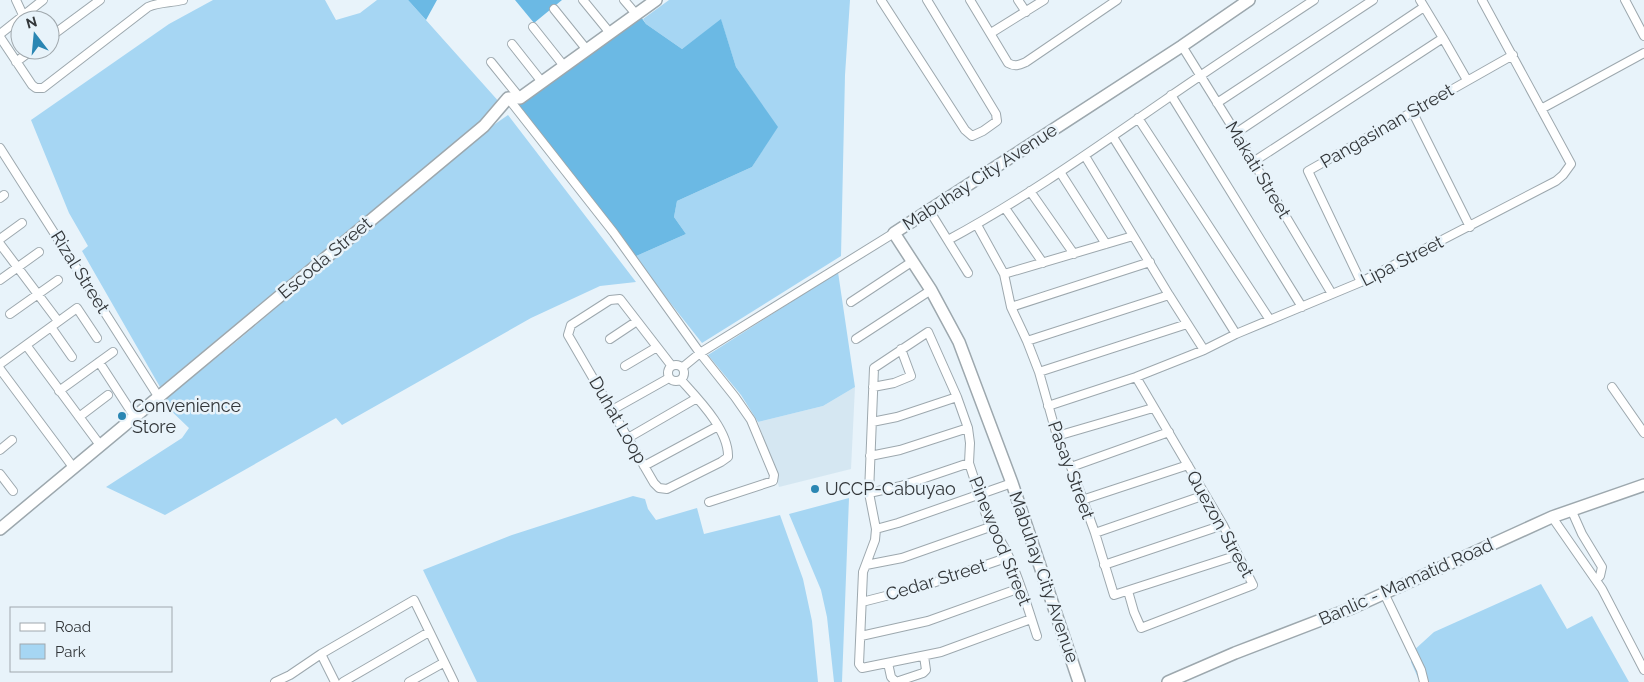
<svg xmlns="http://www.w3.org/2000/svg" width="1644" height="682" font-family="Raleway,sans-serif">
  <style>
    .built { fill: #d5e7f2 }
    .green { fill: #a6d6f3 }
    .forest { fill: #6bb9e4 }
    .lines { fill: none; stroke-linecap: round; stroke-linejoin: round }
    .street-casing { stroke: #9da8ae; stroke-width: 10 }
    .secondary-casing { stroke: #9da8ae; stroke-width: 14 }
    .street { stroke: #fff; stroke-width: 8 }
    .secondary { stroke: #fff; stroke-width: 11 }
    .poi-dot { fill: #2a86b3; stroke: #e8f3fa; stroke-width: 2 }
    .labels { text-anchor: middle; stroke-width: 5; stroke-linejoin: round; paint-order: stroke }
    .street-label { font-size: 18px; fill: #33373a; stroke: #e8f3fa }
    .poi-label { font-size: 18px; fill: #33373a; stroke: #e8f3fa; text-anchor: start }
  </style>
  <rect width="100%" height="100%" fill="#e8f3fa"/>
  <path class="built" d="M855 387 851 469 779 487 758 422 823 406Z"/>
  <path class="green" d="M213 0H325L336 20 360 13 377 0H408L501 104 160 387 82 251 88 246 69 213 31 120 169 24Z
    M669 0H850L845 75 841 256 702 343 634 257 686 234 674 217 677 201 752 167 777 127 736 67 721 20 682 49 646 24 643 19Z
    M508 115 636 282 600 286 531 318 342 425 336 418 165 515 106 487 182 438 189 428 162 402 237 341 485 131Z
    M838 272 855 387 823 406 758 422 741 395 708 355Z
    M633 496 645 499 648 509 656 520 697 508 704 534 780 515 803 579 812 621 818 682H477L423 570 512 535Z
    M849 498 842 682H834L827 617 821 590 789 514Z
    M1541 584 1567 629 1592 616 1629 682H1428L1418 678 1411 662 1412 652 1434 632Z"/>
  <path class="forest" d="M408 0H437L426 20Z
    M515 0H562L534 23Z
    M641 17 646 24 682 49 721 19 736 67 778 127 752 167 677 201 674 217 686 234 634 257 514 108Z"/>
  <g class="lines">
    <defs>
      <path id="street" d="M16 0 23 15
        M583 0 610 33
        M624 0 636 14
        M881 0 965 130 972 136 983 131 997 121 996 114 927 0
        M970 0 1008 63C1015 67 1019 65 1026 62L1117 0
        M1018 0 1026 12
        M1420 0 1443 38 1467 80
        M1625 0 1644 36
        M554 9 587 50
        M533 27 564 66
        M991 33 1044 0
        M0 34 43 0
        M0 37 32 85 36 88H43L148 7C159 2 170 3 183 0
        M50 37 100 0
        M512 44 542 82
        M1182 46 1236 133 1332 294
        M16 62 32 50
        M491 62 520 98
        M1171 95 1302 307
        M508 98 614 233 700 353 735 397 751 420 774 475 773 481 709 502
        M1217 103 1373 0
        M1541 109 1644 53
        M1412 111 1470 227
        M1138 118 1270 320
        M1236 133 1424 7
        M1113 137 1236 334
        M0 148 158 396
        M1085 156 1169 295 1204 350
        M1253 162 1443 38
        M1060 172 1106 244
        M1030 191 1074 254
        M0 198 4 195
        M1005 208 1043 263
        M929 210 968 273
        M977 225 1004 274 1011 307 1027 341 1039 372 1057 436 1071 467 1095 533 1114 595 1238 555
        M0 239 22 223
        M948 240C1024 199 1094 149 1165 100 1214 66 1264 33 1314 0
        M0 244 58 321
        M1004 274 1133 236
        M0 280 39 252
        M1361 282 1308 171 1513 55
        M851 302 913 261
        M1011 307 1150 262
        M10 314 58 280
        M51 327 72 357
        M610 339 637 321
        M856 339 931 290
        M1027 341 1169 295
        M26 345 100 445
        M99 362 134 416
        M0 364 77 308 97 338
        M668 373a8 8 0 1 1 16 0a8 8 0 1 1-16 0Z
        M671 365 620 299 610 300 571 325 568 335 654 483 659 488 667 489 721 462 728 457C729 430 698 399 681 380
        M625 366 657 347
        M683 367 700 353 894 233
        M0 369 73 467
        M1039 372 1187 324
        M873 387 894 383 911 376 901 349
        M1612 387 1644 433
        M59 391 113 352
        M1048 406 1136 377 1204 350 1236 334 1361 282 1556 181 1563 175 1571 164 1482 0
        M612 410 669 378
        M79 417 108 395
        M872 422 897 417 957 397
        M1057 436 1153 408
        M628 438 697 398
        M0 450 12 440
        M870 456 900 450 968 428
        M644 466 718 426
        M1071 467 1169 432
        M0 474 13 491
        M869 493 901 486 969 463
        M1082 500 1188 465
        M1574 516 1582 534 1602 567 1600 576 1596 580
        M1552 517 1602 589 1644 670
        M876 529 898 523 1012 483
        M1095 533 1205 495
        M866 565 902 558 990 527
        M1104 565 1223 525
        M1128 591 1134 612 1141 628 1253 585 1223 525 1136 377
        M1384 593 1421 670 1424 682
        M862 602 921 587 1009 557
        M1031 619 941 652 862 668 859 664 863 572 875 540 876 529 869 493 874 368 928 332 957 397 968 428 970 443 969 463 990 527C1010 545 1028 609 1037 636
        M861 636 928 621 1020 588
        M321 654 335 682
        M888 663 891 677 896 682 923 673 926 670 924 656
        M275 682 290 675 321 654 414 600 454 682
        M343 682 429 632
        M409 682 443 663"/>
      <path id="secondary" d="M0 529 484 126 508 98H520L656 0
        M1079 682 1012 483 959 342 931 290 894 233 1182 46 1249 0
        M1168 682 1235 653 1352 608 1552 517 1644 485"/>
    </defs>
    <use href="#street" class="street-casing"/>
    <use href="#secondary" class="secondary-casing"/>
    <use href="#street" class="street"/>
    <use href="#secondary" class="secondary"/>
  </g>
  <g class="poi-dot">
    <circle cx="122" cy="416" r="5"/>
    <circle cx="815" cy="489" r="5"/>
  </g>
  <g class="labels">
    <g class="street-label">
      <text transform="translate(1387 126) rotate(-30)" y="6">Pangasinan Street</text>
      <text transform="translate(1258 170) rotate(59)" y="6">Makati Street</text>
      <text transform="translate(980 177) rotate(-33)" y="6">Mabuhay City Avenue</text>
      <text transform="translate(325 258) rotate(-40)" y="6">Escoda Street</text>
      <text transform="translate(1402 261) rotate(-27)" y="6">Lipa Street</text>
      <text transform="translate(80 272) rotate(58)" y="6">Rizal Street</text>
      <text transform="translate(618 420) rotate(60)" y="6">Duhat Loop</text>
      <text transform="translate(1071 470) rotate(70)" y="6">Pasay Street</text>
      <text transform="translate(1220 524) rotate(61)" y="6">Quezon Street</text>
      <text transform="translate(1000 541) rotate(68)" y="6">Pinewood Street</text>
      <text transform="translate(1044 577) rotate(71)" y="6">Mabuhay City Avenue</text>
      <text transform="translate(936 580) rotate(-17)" y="6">Cedar Street</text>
      <text transform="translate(1406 582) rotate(-24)" y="6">Banlic - Mamatid Road</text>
    </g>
    <g class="poi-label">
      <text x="132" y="412">Convenience<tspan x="132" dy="21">Store</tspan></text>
      <text x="825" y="495">UCCP-Cabuyao</text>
    </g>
  </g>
  <rect x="10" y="607" width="162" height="65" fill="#e8f3fa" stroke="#a0a8ad"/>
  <rect x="20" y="623" width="25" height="8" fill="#ffffff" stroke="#a0a8ad"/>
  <text x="55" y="632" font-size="15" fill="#33373a">Road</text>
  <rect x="20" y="644" width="25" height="15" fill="#a6d6f3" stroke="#a0a8ad"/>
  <text x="55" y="657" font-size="15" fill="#33373a">Park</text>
  <g transform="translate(35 35) rotate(344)"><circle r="24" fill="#e8f3fa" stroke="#a0a8ad"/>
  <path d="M0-4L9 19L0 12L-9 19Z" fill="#2a86b3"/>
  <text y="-8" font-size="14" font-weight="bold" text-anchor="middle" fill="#33373a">N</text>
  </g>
</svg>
